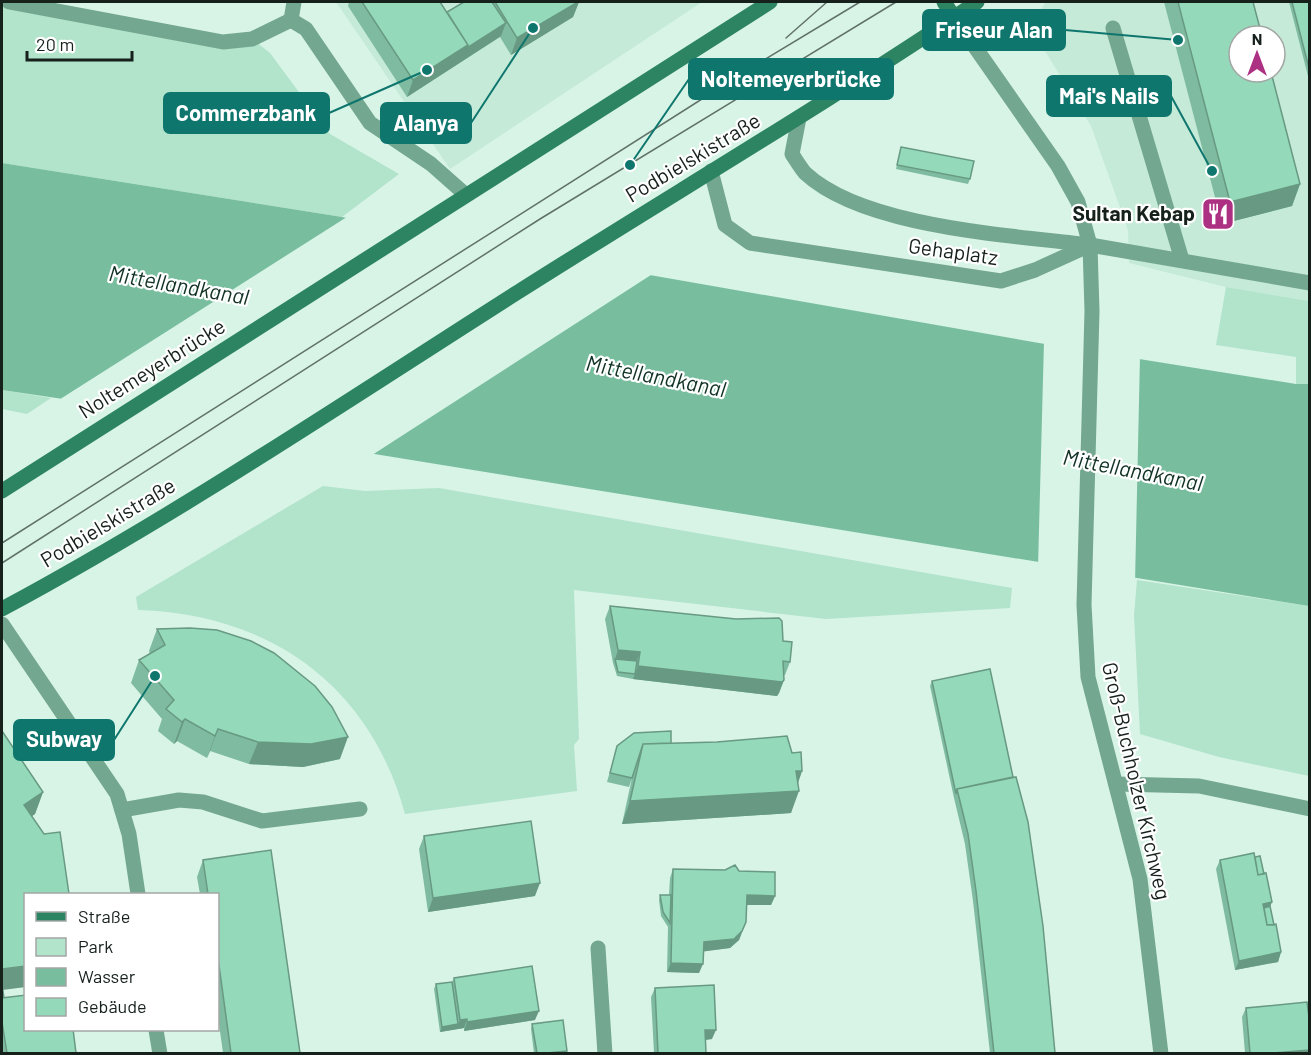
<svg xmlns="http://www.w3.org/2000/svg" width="1311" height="1055" font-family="Barlow,sans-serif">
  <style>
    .built { fill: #c5ead8; fill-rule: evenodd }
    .green { fill: #b2e3cb }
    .water { fill: #78be9e }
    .pier { fill: #d8f4e6 }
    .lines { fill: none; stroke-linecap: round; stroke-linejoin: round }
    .service { stroke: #74a78f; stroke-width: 15 }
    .minor { stroke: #74a78f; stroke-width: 15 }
    .tertiary { stroke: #74a78f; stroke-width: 15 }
    .secondary { stroke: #2d8463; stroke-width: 15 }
    .tram { stroke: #607169; stroke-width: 1.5 }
    .wall { fill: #7fbba0 }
    .shaded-wall { fill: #689982 }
    .building { fill: #94daba; stroke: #689982; stroke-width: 1.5 }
    .labels { text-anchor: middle; stroke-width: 4.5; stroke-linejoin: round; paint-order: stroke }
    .street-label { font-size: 21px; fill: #16211c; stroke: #fff }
    .poi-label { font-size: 21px; font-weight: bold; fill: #16211c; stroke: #fff; text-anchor: end }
    .water-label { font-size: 22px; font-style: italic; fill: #113225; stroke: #fff }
    .leader { fill: none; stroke: #0f766e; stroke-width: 2 }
    .callout-dot { fill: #0f766e; stroke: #fff; stroke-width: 2 }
    .callout { fill: #0f766e; stroke: #0f766e; stroke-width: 2 }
    .callout-label { font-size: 22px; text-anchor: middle; font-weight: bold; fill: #fff }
  </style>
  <rect width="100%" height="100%" fill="#d8f4e6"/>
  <path class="built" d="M336 2H702L450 169Z
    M1046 2H1309V301L1226 287 1129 263 1128 230 1091 126 1029 25ZM1239 36H1275V72H1239Z"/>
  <path class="green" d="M2 2 223 42 252 39 270 53 330 134 399 174 342 217 2 163Z
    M1226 287 1309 301V384H1296V357L1216 345Z
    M2 390 51 398 27 414 2 409Z
    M323 486 365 491 439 488 1012 588 1010 608 826 619 574 590 579 739 574 745 577 791 405 814C370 685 270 614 138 610L136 597Z
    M1137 580 1309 606V776L1219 757 1140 734 1134 615Z"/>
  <path class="water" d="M2 163 342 217 604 267 1039 343 1296 384H1309V606L319 445 131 409 2 390Z"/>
  <path class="pier" d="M350 215 654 273 369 457 131 412 54 403Z
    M1044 341 1140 356 1135 583 1038 567Z"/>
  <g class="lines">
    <path class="service" d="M291 20 306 29 370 123 431 164 466 195
      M1113 28 1182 260
      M799 118 792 154C796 160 800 167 805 173 864 228 1012 235 1090 245
      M711 171 725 225 750 243 1001 281 1035 270 1090 245
      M122 810 179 800 203 802 262 821 360 809"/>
    <path class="minor" d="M9 2 223 42 252 39 291 20 294 2
      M1090 245 1310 283
      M2 624 117 794 129 834 138 894
      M1116 784 1199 786 1310 809
      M598 948 605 1054
      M156 1030 160 1054"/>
    <path class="tertiary" d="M954 17 1058 166 1078 202 1090 245 1092 311 1084 605 1088 677 1140 879 1161 1054"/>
    <path class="secondary" d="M944 2 954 17
      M2 491 770 2
      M2 609C179 514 348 400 518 292 671 195 827 103 977 2"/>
    <path class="tram" d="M786 38 827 2
      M2 543 754 66 860 2
      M2 563 540 219 896 2"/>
  </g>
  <path class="wall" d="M349 2H440L447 12 464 2H579L573 17 511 55 500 37 407 97 348 6Z
    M1164 2H1253L1300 184 1292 206 1222 224Z
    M1289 2H1310V84Z
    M901 147 970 179 968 184 896 169Z
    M610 606 783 641 790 662 785 675H784V680L779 693 777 696 633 679 617 676 613 663 605 619Z
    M157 629 340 759 303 767 249 764 210 751 207 758 177 741 174 744 158 731 162 719 131 683 139 660 150 654 149 651Z
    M932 681 1055 1053H990L973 901 965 844 954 798 930 686Z
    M2 731 43 792 35 814 32 816 3 990 4 998 76 1053H2Z
    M671 743 792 753 802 771 798 783 791 813 622 824 632 778 629 787 607 782 617 746Z
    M424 836 535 896 428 912 419 849Z
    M1255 857 1272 902 1270 906 1274 925 1281 952 1278 962 1235 970 1216 869 1220 860Z
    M203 860 300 1053H223L218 1017V894H200L197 877Z
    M673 869 739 871 775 896 771 905H747L746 922 739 940 730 948 703 951 699 973 667 972 668 927 661 916 659 900 660 895H669L670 878Z
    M454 978 535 1020 464 1031V1028L440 1032 434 989 436 984 452 982Z
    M655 988 712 1039 706 1040V1053H654L651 997Z
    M1246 1008 1310 1053H1245L1242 1017Z
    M532 1024 566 1053H534L531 1029Z"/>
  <path class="shaded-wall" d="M576 2H579L573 17 511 55 517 38Z
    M506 23 501 36 407 97 413 80 468 45Z
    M1300 184 1292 206 1222 224 1230 202Z
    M618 650 640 652 635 666 615 659Z
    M638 666 784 680 779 693 777 696 633 679Z
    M185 719 177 741 174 744 182 722Z
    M218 729 210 751 207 758 215 736Z
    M348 737 340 759 303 767 249 764 258 742Z
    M796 771H802L795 791H799L791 813 622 824 630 801Z
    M43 792 35 814 19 825 24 805Z
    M540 883 535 896 428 912 433 898Z
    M747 895 775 896 771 905H744Z
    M1272 902 1268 911 1263 912V904Z
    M746 922 739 940 730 948 700 952 704 942Z
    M1281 952 1278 962 1235 970 1239 961Z
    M671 963 703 964 699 973 667 972Z
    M26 966V987L2 990V969Z
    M539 1011 535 1020 464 1031 467 1022Z
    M467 1019 464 1028 440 1032 442 1027 458 1024 460 1020Z
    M705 1030H716L712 1039 702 1040Z
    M1310 1050V1053H1273Z
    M567 1051 566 1053H547Z"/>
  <path class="building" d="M362 2H440L468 45 413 80Z
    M464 2H492L506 23 467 48 468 45 447 12Z
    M495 2H578L517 38Z
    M1178 2H1253L1262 36H1239V72H1271L1300 184 1230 202Z
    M1292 2H1310V72Z
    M901 147 974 161 970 179 897 165Z
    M610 606 736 619 779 618 782 621 783 641 792 642 790 662 783 661 784 680 782 682 638 666 640 652 618 650Z
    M190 628 217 630 251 641 274 653 315 686 332 707 348 737 311 744 258 742 218 729 215 736 185 719 182 722 166 709 174 700 139 660 165 645 157 629Z
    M615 659 637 661 635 674 618 672Z
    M990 669 1013 777 957 789 956 794 932 681Z
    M2 731 43 792 24 805 44 834 60 832 69 894H26V966L2 969Z
    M671 731V743L643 744 632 778 610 773 617 746 634 733Z
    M787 736 792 753 801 752 802 771H796L799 791 630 801 643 744 717 742Z
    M1016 777 1028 822 1043 926 1055 1053H994L976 891 968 834 957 789Z
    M531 821 540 883 433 898 424 836Z
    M271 850 300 1053H231L218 958V894H208L203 860Z
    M1254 853 1258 875 1266 873 1272 902 1263 904 1267 925 1276 924 1281 952 1239 961 1220 860Z
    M1260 856 1264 874 1258 875 1255 857Z
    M735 865 739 871 775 872V896L747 895 746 922 742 931 734 939 704 942 703 964 671 963 673 869 725 870Z
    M660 895H671L670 923 663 912Z
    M1270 906 1274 925H1267L1264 908Z
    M532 966 539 1011 467 1022V1019L460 1020 454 978Z
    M452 982 458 1024 442 1027 436 984Z
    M2 984 4 998H2Z
    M714 985 716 1030H705L706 1053H658L655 988Z
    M26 995V1029H73L76 1053H7L2 1022V998Z
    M1307 1002 1310 1025V1050L1273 1053H1250L1246 1008Z
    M563 1020 567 1051 547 1053H537L532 1024Z"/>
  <defs>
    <symbol id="restaurant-square" viewBox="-11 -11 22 22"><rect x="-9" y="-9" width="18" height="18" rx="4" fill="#ad3183" stroke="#fff"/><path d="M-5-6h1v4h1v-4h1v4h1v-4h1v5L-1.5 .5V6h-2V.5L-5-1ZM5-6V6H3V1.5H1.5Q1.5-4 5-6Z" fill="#fff"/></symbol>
  </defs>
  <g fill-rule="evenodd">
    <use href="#restaurant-square" x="1199" y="195" width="38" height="38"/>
  </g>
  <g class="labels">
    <g class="street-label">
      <text transform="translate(693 158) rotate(-31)" y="7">Podbielskistraße</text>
      <text transform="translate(953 252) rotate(8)" y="7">Gehaplatz</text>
      <text transform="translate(152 369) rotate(-32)" y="7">Noltemeyerbrücke</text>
      <text transform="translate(108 523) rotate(-31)" y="7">Podbielskistraße</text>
      <text transform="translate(1136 781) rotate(77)" y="7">Groß-Buchholzer Kirchweg</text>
    </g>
    <g class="poi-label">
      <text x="1195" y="221">Sultan Kebap</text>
    </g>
    <g class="water-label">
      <text transform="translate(179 285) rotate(10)" y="8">Mittellandkanal</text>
      <text transform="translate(656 376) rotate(11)" y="8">Mittellandkanal</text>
      <text transform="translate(1133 470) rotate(11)" y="8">Mittellandkanal</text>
    </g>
  </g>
  <path class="leader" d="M1178 40L1065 30M630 165L689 79M1212 171L1171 96M427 70L329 113M533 28L471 123M155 676L114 740"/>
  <g class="callout-dot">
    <circle cx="1178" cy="40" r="6"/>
    <circle cx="630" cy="165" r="6"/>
    <circle cx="1212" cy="171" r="6"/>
    <circle cx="427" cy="70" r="6"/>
    <circle cx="533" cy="28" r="6"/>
    <circle cx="155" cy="676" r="6"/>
  </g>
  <g class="callout">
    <rect x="923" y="10" width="142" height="40" rx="6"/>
    <rect x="689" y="59" width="204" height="40" rx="6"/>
    <rect x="1047" y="76" width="124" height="40" rx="6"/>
    <rect x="164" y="93" width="165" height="40" rx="6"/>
    <rect x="381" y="103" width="90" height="40" rx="6"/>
    <rect x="14" y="720" width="100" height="40" rx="6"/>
  </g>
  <g class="callout-label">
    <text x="994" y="38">Friseur Alan</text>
    <text x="791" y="87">Noltemeyerbrücke</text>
    <text x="1109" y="104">Mai's Nails</text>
    <text x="246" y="121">Commerzbank</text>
    <text x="426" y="131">Alanya</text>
    <text x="64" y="747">Subway</text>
  </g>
  <rect width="1311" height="1055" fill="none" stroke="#16211c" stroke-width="6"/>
  <rect x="24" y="893" width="195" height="138" fill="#ffffff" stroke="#a2a6a4" stroke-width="1.5"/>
  <rect x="36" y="912" width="30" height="9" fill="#2d8463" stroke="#a2a6a4" stroke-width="1.5"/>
  <text x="78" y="923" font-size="18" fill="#16211c">Straße</text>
  <rect x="36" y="938" width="30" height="18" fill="#b2e3cb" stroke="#a2a6a4" stroke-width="1.5"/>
  <text x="78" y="953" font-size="18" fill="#16211c">Park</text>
  <rect x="36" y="968" width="30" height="18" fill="#78be9e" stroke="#a2a6a4" stroke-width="1.5"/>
  <text x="78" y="983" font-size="18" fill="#16211c">Wasser</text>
  <rect x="36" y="998" width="30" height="18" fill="#94daba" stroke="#a2a6a4" stroke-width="1.5"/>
  <text x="78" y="1013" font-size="18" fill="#16211c">Gebäude</text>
  <g transform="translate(1257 54)"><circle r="28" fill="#ffffff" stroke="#a2a6a4" stroke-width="1.5"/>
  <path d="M0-4.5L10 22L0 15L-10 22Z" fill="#ad3183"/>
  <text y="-9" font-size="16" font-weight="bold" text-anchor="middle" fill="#16211c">N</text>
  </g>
  <path d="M27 51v9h105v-9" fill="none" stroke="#16211c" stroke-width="3"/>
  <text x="36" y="51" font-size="18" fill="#16211c" stroke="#ffffff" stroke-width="4.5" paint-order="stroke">20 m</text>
</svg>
